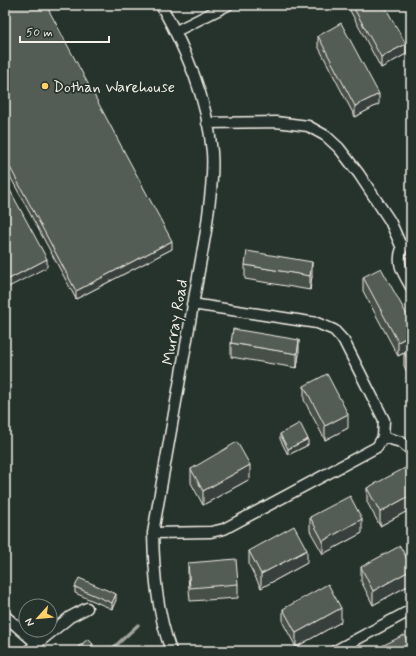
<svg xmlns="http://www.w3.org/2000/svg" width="416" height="656" font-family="Mynerve,sans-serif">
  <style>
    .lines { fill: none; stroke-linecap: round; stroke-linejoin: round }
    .stream { stroke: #9fa39b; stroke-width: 3.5 }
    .minor-casing { stroke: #f4f1e8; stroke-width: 13 }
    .minor { stroke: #26332d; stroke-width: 10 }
    .wall { fill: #474f49; stroke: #f4f1e8 }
    .shaded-wall { fill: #39403c; stroke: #f4f1e8 }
    .building { fill: #525c55; stroke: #f4f1e8 }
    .poi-dot { fill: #ffd166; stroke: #26332d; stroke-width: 1.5 }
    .labels { text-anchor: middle; stroke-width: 3.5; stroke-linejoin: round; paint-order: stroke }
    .poi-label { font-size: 16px; fill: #f4f1e8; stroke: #26332d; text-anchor: start }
    .street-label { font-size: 16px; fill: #f4f1e8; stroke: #26332d }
  </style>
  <rect width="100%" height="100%" fill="#26332d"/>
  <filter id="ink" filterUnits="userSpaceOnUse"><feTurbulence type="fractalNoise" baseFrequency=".025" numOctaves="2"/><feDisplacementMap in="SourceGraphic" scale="8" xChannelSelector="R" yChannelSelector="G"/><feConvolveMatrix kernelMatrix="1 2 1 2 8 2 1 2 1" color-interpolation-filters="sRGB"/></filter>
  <g filter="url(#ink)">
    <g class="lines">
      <path class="stream" d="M110 651 138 625"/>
      <defs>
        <path id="minor" d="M161 5C187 52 207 98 212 152 214 178 209 205 206 231L153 533C154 574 157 612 171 651
          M176 31 228 5
          M207 123 276 122 308 126 326 136 339 148 359 174 390 221 402 248
          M411 243 402 248C396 264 403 273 411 287
          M383 437 401 442 411 450
          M153 533 211 532 224 529 377 447 383 437 384 420 344 341 334 330 317 323 192 304
          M5 616 36 643
          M28 651 70 617 87 608
          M335 651 411 610"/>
      </defs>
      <use href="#minor" class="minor-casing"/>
      <use href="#minor" class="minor"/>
    </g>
    <path class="wall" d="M5 5 172 249 76 299 5 167Z
      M347 5H384L406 54 381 68Z
      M318 36 379 104 355 117 318 46Z
      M245 265 312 276 310 290 245 279Z
      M363 277 411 322V380L404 366V353L398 356 363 291Z
      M231 343 299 354 297 368 231 357Z
      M304 386 348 428 325 440 304 400Z
      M280 434 308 445 288 455 280 439Z
      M191 469 250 479 203 505 191 483Z
      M411 475V509L380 526 367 502V488Z
      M310 517 362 533 323 554 310 531Z
      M249 551 307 563 261 588 249 565Z
      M188 563 238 584V598L190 601 188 577Z
      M411 566V584L373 605 361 581V567Z
      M75 587 116 600 112 609 75 593Z
      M283 609 341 622 296 647 283 623Z"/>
    <path class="shaded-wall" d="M406 44V54L381 68V57Z
      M379 94V104L355 117V106Z
      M172 241V249L76 299V291Z
      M47 259V267L5 289V281Z
      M312 262V276L310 290V276Z
      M411 335V349L398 356V342Z
      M299 340V354L297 368V354Z
      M348 414V428L325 440V426Z
      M308 439V445L288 455V449Z
      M250 465V479L203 505V491Z
      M411 495V509L380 526V512Z
      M362 519V533L323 554V541Z
      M307 550V563L261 588V574Z
      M411 570V584L373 605V591Z
      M116 594V600L112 609V603Z
      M341 608V622L296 647V633Z
      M93 644V650L91 651H84Z"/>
    <path class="building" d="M5 5H46L172 241 76 291 5 158Z
      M352 5H384L406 44 381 57Z
      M341 23 379 94 355 106 318 36Z
      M5 181 47 259 5 281Z
      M247 251 312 262 310 276 245 265Z
      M381 268 411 322V335L398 342 363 277Z
      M233 329 299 340 297 354 231 343Z
      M411 349V366L404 352Z
      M327 374 348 414 325 426 304 386Z
      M300 423 308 439 288 449 280 434Z
      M237 442 250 465 203 491 191 469Z
      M407 467 411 475V495L380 512 367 488Z
      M350 496 362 519 323 541 310 517Z
      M294 526 307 550 261 574 249 551Z
      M400 546 411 566V570L373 591 361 567Z
      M236 559 238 584 190 588 188 563Z
      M79 578 116 594 112 603 75 587Z
      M328 584 341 608 296 633 283 609Z
      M404 635 411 649V651H372Z
      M88 639 93 644 84 651H73Z"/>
  </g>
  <circle class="poi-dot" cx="45" cy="86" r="4"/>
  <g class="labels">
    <g class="poi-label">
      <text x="53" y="92">Dothan Warehouse</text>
    </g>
    <g class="street-label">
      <text transform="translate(174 322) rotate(-80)" y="6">Murray Road</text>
    </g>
  </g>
  <rect width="416" height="656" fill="none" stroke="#26332d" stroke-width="20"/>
  <rect x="10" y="10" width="396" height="636" fill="none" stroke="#f4f1e8" stroke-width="1.5" filter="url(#ink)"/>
  <g transform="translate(38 618) rotate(243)"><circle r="19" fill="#26332d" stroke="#787f78"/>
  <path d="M0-3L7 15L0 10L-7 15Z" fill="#ffd166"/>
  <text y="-6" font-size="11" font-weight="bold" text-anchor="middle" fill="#f4f1e8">N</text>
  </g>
  <path d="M20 36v6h89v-6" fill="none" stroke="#f4f1e8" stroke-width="2"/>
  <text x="26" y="36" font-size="12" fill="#f4f1e8" stroke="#26332d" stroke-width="3" paint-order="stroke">50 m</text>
</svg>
